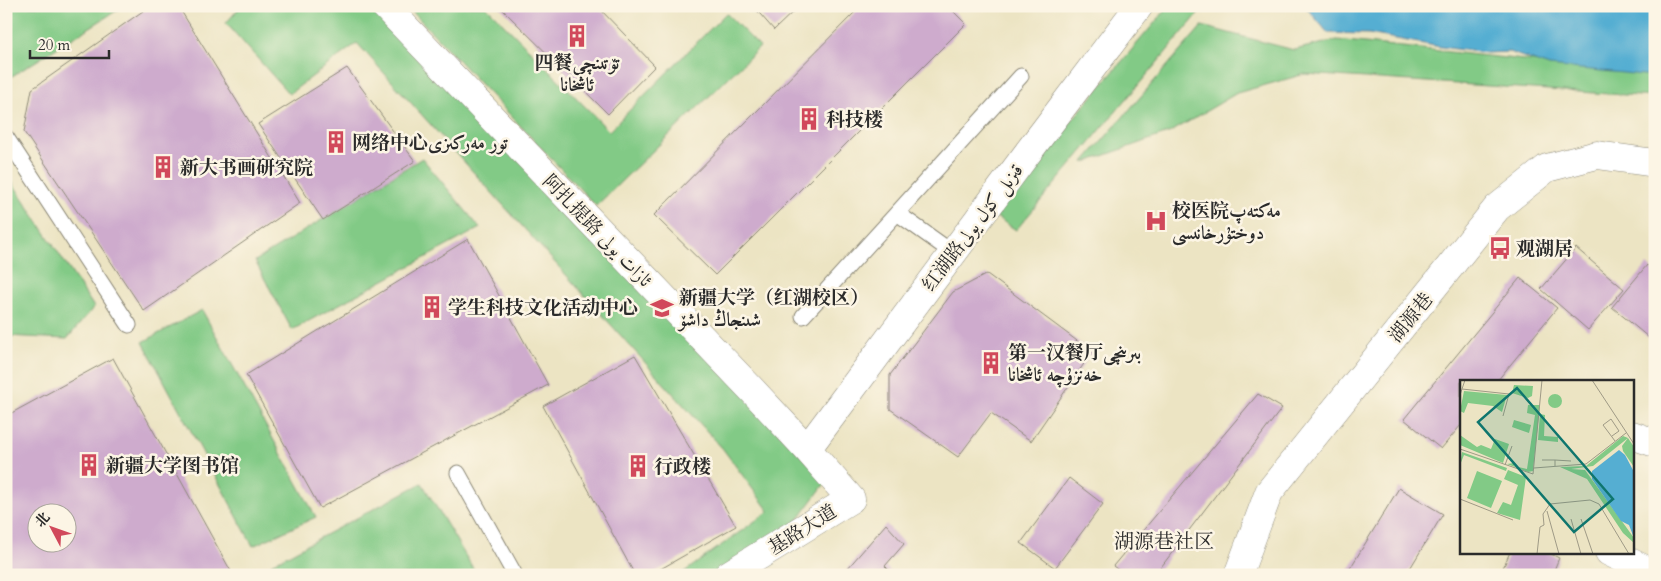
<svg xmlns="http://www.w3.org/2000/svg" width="1661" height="581" font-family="Cardo,Amiri,'Noto Serif SC',serif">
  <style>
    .green { fill: #82ca86; stroke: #567a58 }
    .water { fill: #55aed2; stroke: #406c7e }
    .building { fill: #ceabcd; fill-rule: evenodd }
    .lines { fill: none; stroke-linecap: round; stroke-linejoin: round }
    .lane-casing { stroke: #8c8877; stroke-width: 17 }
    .street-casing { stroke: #8c8877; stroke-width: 29 }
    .lane { stroke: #fff; stroke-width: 15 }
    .street { stroke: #fff; stroke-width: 28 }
    .labels { text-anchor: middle; stroke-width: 5; stroke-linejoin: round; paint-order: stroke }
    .poi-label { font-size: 19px; font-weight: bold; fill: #2b2b2b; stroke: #fcf5e5; text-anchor: start }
    .street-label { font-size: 19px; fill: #2b2b2b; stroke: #fcf5e5 }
    .neighbourhood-label { font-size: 20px; fill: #2b2b2b; stroke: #fcf5e5 }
    .inset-road { fill: none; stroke: #9f9a86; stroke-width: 1 }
    .view { fill: #0f766e; fill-opacity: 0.15; stroke: #0f766e; stroke-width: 2.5 }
    .inset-edge { fill: none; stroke: #2b2b2b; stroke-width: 2.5 }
  </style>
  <rect width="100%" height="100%" fill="#fcf5e5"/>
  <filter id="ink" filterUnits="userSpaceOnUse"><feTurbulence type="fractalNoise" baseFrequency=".02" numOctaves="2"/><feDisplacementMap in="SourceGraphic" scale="10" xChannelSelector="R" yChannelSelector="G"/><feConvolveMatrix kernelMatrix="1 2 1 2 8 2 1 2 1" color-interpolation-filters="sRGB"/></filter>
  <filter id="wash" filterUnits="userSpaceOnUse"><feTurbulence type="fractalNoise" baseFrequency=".0096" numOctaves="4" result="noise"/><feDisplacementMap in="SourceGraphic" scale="20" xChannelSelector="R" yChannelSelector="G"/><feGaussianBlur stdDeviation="1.12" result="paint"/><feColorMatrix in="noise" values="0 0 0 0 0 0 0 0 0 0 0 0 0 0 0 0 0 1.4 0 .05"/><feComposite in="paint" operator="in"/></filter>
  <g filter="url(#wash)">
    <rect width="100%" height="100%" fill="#ece4c3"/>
    <path class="green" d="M6 6H124L9 78 6 75Z
      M241 6H387L826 482 792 528 717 575H680L769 511 723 449 357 43 289 94 226 23Z
      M407 6H486L609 131 726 13 760 47 596 206Z
      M1169 6H1205L1016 230 992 214Z
      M1202 26 1294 50 1337 40 1655 74V97L1305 74 1237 93 1171 132 1083 163Z
      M422 158 480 228 292 330 255 261Z
      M6 173 94 307 67 339 6 336Z
      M202 310 316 517 253 546 143 342Z
      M422 483 477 575H277L271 564Z"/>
    <path class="water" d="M1305 6H1655V76L1549 66 1509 52 1486 53 1441 47 1369 34 1328 33Z"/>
    <g id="blocks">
      <path class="building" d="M150 6H178L300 203 144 311 24 132 32 89Z
        M499 6H597L655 66 608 114Z
        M753 6H799L774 30Z
        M861 6H948L966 24 715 275 654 215Z
        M347 68 415 161 323 220 258 124Z
        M468 239 548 385 320 508 246 375Z
        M1576 248 1624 289 1588 330 1541 289Z
        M1647 265 1655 272V343L1612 307Z
        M987 274 1092 352 1031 441 991 413 958 457 890 409V375L953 292Z
        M1520 278 1557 308 1497 381H1461V425L1441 449 1404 419Z
        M635 355 736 526 650 575H635L543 406Z
        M113 358 233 575H6V416ZM38 514H68V544H38Z
        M1258 394 1282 408 1155 575H1125L1113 566Z
        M1069 478 1103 504 1055 568 1021 543Z
        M1399 488 1443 514 1406 575H1346Z
        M886 524 904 544 885 566 894 575H852L847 569Z
        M1510 552H1547L1559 558 1552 575H1500Z"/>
    </g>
  </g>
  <g filter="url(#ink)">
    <use href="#blocks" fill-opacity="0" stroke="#8c8877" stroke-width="1"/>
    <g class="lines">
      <defs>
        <path id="lane" d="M6 137 129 325
          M897 213 1021 76
          M803 316 897 213 953 253
          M458 473 515 575"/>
        <path id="street" d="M385 6 753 391 807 449 851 499 728 575
          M1632 435 1655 443
          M807 449 1035 143 1139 6
          M1609 552 1655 574
          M1238 575 1269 492 1497 208 1547 168 1597 155 1655 163"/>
      </defs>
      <use href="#lane" class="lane-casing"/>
      <use href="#street" class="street-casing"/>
      <use href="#lane" class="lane"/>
      <use href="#street" class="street"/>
    </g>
  </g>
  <defs>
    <symbol id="building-bare" viewBox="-9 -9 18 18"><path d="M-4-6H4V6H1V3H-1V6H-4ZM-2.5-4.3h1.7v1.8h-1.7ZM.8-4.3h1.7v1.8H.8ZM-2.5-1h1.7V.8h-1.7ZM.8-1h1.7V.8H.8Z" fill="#d1495b" stroke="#fcf5e5" stroke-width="2.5" paint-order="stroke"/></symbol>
    <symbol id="hospital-bare" viewBox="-9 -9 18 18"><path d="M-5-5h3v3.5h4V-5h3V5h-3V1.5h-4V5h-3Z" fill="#d1495b" stroke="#fcf5e5" stroke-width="2.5" paint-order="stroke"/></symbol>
    <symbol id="bus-bare" viewBox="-9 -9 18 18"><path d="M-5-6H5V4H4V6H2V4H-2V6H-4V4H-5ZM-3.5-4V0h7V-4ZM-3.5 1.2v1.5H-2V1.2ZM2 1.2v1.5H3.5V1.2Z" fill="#d1495b" stroke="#fcf5e5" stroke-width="2.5" paint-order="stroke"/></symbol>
    <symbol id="university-bare" viewBox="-9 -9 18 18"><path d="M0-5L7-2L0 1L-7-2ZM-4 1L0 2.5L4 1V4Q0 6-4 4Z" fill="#d1495b" stroke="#fcf5e5" stroke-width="2.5" paint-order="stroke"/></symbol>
  </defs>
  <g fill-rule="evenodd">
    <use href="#building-bare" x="561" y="20" width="32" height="32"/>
    <use href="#building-bare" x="793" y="103" width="32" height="32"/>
    <use href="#building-bare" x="320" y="126" width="32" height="32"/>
    <use href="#building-bare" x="147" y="151" width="32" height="32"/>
    <use href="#hospital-bare" x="1140" y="205" width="32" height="32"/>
    <use href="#bus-bare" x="1484" y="232" width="32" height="32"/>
    <use href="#building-bare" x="416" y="291" width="32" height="32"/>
    <use href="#university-bare" x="646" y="292" width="32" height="32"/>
    <use href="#building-bare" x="975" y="347" width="32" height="32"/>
    <use href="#building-bare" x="73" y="449" width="32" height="32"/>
    <use href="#building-bare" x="622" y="450" width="32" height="32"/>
  </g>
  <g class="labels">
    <g class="poi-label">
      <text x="577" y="69" text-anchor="middle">四餐تۆتىنچى<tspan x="577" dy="22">ئاشخانا</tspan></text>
      <text x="826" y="126">科技楼</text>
      <text x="352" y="149">网络中心تور مەركىزى</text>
      <text x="180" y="174">新大书画研究院</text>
      <text x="1172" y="217">校医院مەكتەپ<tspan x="1172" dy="22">دوختۇرخانىسى</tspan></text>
      <text x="1516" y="255">观湖居</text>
      <text x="679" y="304">新疆大学（红湖校区）<tspan x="679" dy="22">شىنجاڭ داشۆ</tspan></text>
      <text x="448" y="314">学生科技文化活动中心</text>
      <text x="1008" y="359">第一汉餐厅بىرىنچى<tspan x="1008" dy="22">خەنزۇچە ئاشخانا</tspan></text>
      <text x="106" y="472">新疆大学图书馆</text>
      <text x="654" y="473">行政楼</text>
    </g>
    <g class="street-label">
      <text transform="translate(972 227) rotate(-53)" y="7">红湖路قىزىل كۆل يولى</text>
      <text transform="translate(598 230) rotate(46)" y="7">阿扎提路 ئازات يولى</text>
      <text transform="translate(1410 317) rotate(-51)" y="7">湖源巷</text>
      <text transform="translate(802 529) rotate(-32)" y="7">基路大道</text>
    </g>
    <g class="neighbourhood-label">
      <text x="1164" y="548">湖源巷社区</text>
    </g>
  </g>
  <g transform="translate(1460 380)">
    <rect width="174" height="174" fill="#ece4c3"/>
    <path d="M54 5 73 6 72 16 68 18 52 13ZM4 11 47 15 42 32 33 26 8 23 4 33 0 31ZM88 21a7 7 0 1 1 14 0a7 7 0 1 1-14 0ZM68 25H80L73 91 68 92 47 84 54 83V86L67 89 75 35 67 33ZM80 34 85 35 84 56 98 57V62L78 60ZM54 40 71 45 69 53 52 47ZM0 55 17 67 21 65 31 69 35 59 49 64 43 83 0 65ZM163 56 168 58 133 86 111 89 125 90 174 158V163L163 153 127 99 100 87 126 86ZM168 58 174 67V87L163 71 162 66ZM2 72 47 88 46 91 4 75 0 85ZM48 90 66 97 60 140 37 133 43 122 51 125 58 105 44 99ZM17 91 42 101 31 128 7 118Z" fill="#82ca86"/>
    <path d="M159 70 165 75 174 92V158L169 145 161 141 132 99V91Z" fill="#55aed2"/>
    <path class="inset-road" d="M132 0 174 64M2 9 49 14 43 36M0 15 5 0M152 56 159 51 151 39 143 45 155 61M0 69 73 94 82 0M82 80H95V86M95 80 111 81M45 85 52 66M74 88 126 84 166 53M0 119 53 140M87 131 99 174M111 139 121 174M121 139 133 174M77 174 80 147 84 145 83 134 90 124 130 120 139 124 169 174"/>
    <path class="view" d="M57 8 153 119 114 152 18 42Z"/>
    <rect width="174" height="174" class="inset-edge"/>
  </g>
  <rect width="1661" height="581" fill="none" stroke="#fcf5e5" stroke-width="25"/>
  <g transform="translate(52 528) rotate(311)"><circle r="24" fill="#fcf5e5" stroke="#a8a49b"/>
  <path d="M0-4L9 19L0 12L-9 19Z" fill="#d1495b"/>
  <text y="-8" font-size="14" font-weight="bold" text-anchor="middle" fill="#2b2b2b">北</text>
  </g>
  <path d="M30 50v8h79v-8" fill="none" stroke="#2b2b2b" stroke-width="2.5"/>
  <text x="38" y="50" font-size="15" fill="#2b2b2b" stroke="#fcf5e5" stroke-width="4" paint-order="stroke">20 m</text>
</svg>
